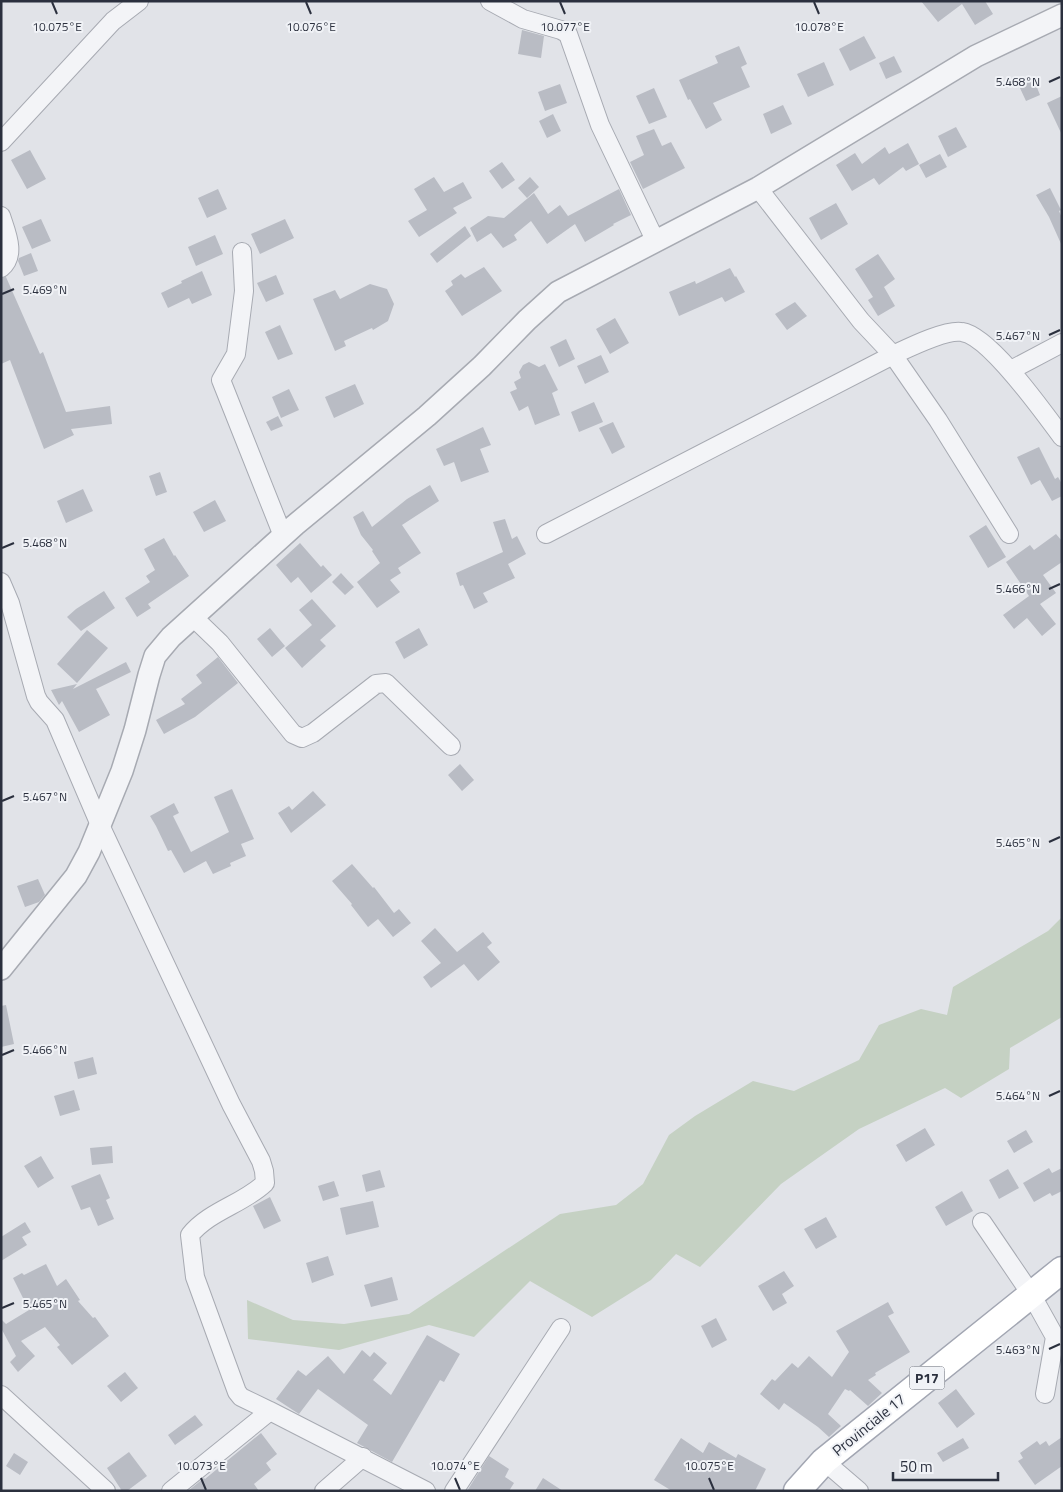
<svg xmlns="http://www.w3.org/2000/svg" width="1063" height="1492" font-family="'Titillium Web',sans-serif">
  <style>
    .green { fill: #c5d1c3 }
    .building { fill: #b9bcc4 }
    .lines { fill: none; stroke-linecap: round; stroke-linejoin: round }
    .minor-casing { stroke: #a7aab2; stroke-width: 20 }
    .tertiary-casing { stroke: #a7aab2; stroke-width: 24 }
    .primary-casing { stroke: #a2a6b2; stroke-width: 29 }
    .minor { stroke: #f3f4f7; stroke-width: 18 }
    .tertiary { stroke: #f3f4f7; stroke-width: 21 }
    .primary { stroke: #fff; stroke-width: 26 }
    .ticks { fill: none; stroke: #2b303e; stroke-width: 2 }
    .labels { text-anchor: middle; stroke-width: 4; stroke-linejoin: round; paint-order: stroke }
    .shield { fill: #f0f2f6; stroke: #666a75; stroke-width: 1 }
    .shield-label { font-size: 14px; font-weight: bold; fill: #2b303e }
    .street-label { font-size: 15px; fill: #2b303e; stroke: #f0f2f6 }
    .ticks-label { font-size: 12px; text-anchor: middle; fill: #2b303e; stroke: #f0f2f6; stroke-width: 4; stroke-linejoin: round; paint-order: stroke }
  </style>
  <rect width="100%" height="100%" fill="#e1e3e8"/>
  <path class="green" d="M1062 917V1017L1010 1048 1009 1069 961 1098 945 1088 859 1129 781 1184 700 1267 676 1254 651 1280 592 1317 530 1281 474 1337 429 1325 339 1350 248 1339 247 1300 293 1320 344 1324 409 1314 560 1214 616 1205 643 1184 669 1135 695 1116 753 1081 794 1091 859 1060 879 1025 921 1009 947 1015 953 987 1048 931Z"/>
  <path class="building" d="M921 1H985L993 14 975 25 962 4 938 22Z
    M522 30 544 36 541 58 518 54Z
    M864 36 876 58 850 71 839 49Z
    M739 46 747 64 741 67 750 87 713 103 722 120 706 129 690 99 688 100 679 80 718 63 715 56Z
    M894 56 902 72 886 79 879 63Z
    M824 62 834 85 808 97 797 74Z
    M1034 80 1040 95 1026 101 1019 86Z
    M560 84 567 103 545 111 538 92Z
    M654 88 667 117 649 124 636 96Z
    M1062 96V135L1047 103Z
    M783 105 792 124 771 134 763 114Z
    M553 114 561 131 547 138 539 121Z
    M956 127 967 147 948 157 938 136Z
    M654 129 662 146 671 142 685 168 643 189 630 162 644 155 636 136Z
    M908 143 919 164 906 171 903 167 879 185 874 178 852 191 836 165 855 153 862 164 885 147 889 154Z
    M30 150 46 179 27 189 11 160Z
    M940 154 947 167 926 178 919 165Z
    M502 162 515 180 502 189 489 171Z
    M434 177 444 192 463 182 472 198 453 208 457 213 419 237 408 221 427 210 414 189Z
    M530 177 539 187 527 198 518 188Z
    M1050 188 1061 210 1059 211 1062 218V246L1049 217 1036 195Z
    M218 189 227 209 207 218 198 198Z
    M619 189 631 215 613 224 614 225 585 242 575 224 547 244 531 221 514 235 517 240 503 248 491 233 477 242 470 228 488 216 504 218 534 193 548 214 560 205 568 216Z
    M836 203 848 224 821 240 809 218Z
    M41 219 51 241 32 249 22 227Z
    M285 219 294 238 260 254 251 234Z
    M465 226 471 236 437 263 430 254Z
    M215 235 223 254 196 266 188 247Z
    M31 253 38 271 24 276 18 261 19 258Z
    M878 254 895 279 884 287 895 306 878 316 868 300 873 297 855 269Z
    M484 267 502 291 462 316 445 291 453 285 451 281 461 274 465 278Z
    M730 268 735 277 736 276 745 292 725 302 722 297 679 316 669 292 695 281 696 284Z
    M202 271 212 295 192 304 189 298 168 308 161 293 182 283 181 281Z
    M276 275 284 294 266 302 257 283Z
    M6 277 40 354 43 352 66 412 110 406 112 424 71 429 74 435 44 449 10 360 1 364V278Z
    M370 284 387 289 394 304 388 321 373 330 372 328 344 341 346 346 335 351 313 299 335 290 340 299Z
    M795 302 807 316 787 330 775 314Z
    M615 318 629 343 610 354 596 329Z
    M280 325 293 354 278 360 265 332Z
    M566 339 575 359 559 367 550 347Z
    M601 355 609 372 585 384 577 366Z
    M529 362 539 367 545 364 558 390 552 393 560 415 535 425 528 406 519 411 510 392 517 389 514 382 521 378 519 372 523 365Z
    M355 384 364 404 334 418 325 397Z
    M289 389 299 410 281 418 272 397Z
    M594 402 603 422 579 432 571 412Z
    M278 416 283 426 271 431 266 422Z
    M613 422 625 447 612 454 599 428Z
    M483 427 491 445 480 449 489 472 461 482 454 462 444 466 436 449Z
    M1039 447 1055 479 1058 477 1062 484V496L1052 501 1040 480 1031 485 1017 457Z
    M160 472 167 492 156 496 149 476Z
    M430 485 439 501 402 525 421 553 398 568 401 573 390 580 400 592 377 608 357 582 380 563 372 551 373 550 361 535 353 517 363 511 372 527 407 499Z
    M83 489 93 511 66 523 57 501Z
    M215 500 226 521 204 532 193 512Z
    M505 519 512 539 517 536 526 554 508 564 515 578 483 593 488 602 474 609 463 585 460 586 456 573 503 552 493 522Z
    M986 525 1006 557 988 568 969 536Z
    M1056 534 1062 541V562L1043 575 1056 593 1040 604 1056 624 1042 636 1027 618 1014 629 1003 615 1029 596 1006 562 1030 545 1034 550Z
    M164 538 174 556 175 555 189 576 148 604 151 608 137 617 125 598 150 582 146 576 155 570 144 549Z
    M300 543 321 567 323 565 332 575 311 593 298 577 291 583 276 565Z
    M341 573 354 587 345 595 332 582Z
    M104 591 115 608 81 631 67 617 76 609Z
    M312 599 336 626 320 640 326 646 302 668 285 648 312 625 299 610Z
    M270 628 285 646 272 657 257 639Z
    M419 628 428 645 404 659 395 642Z
    M87 630 108 648 77 683 57 664Z
    M218 657 238 683 195 717 164 734 156 720 185 704 181 699 202 683 196 675Z
    M126 662 131 672 96 689 110 715 79 732 62 701 59 705 51 690 77 684 73 689Z
    M460 764 474 780 462 791 448 775Z
    M232 789 254 839 241 844 246 856 230 863 231 866 213 874 206 861 184 873 171 850 168 851 156 826 150 816 174 803 179 813 173 816 191 852 229 832 214 797Z
    M313 791 326 805 291 833 278 813 289 806 292 810Z
    M352 864 373 888 374 887 394 913 399 909 411 923 393 937 378 919 368 927 351 905 352 904 332 881Z
    M38 879 45 895 39 902 25 907 17 886Z
    M435 928 457 952 483 932 492 943 487 947 500 962 478 981 464 964 431 988 423 977 441 963 421 941Z
    M6 1005 14 1044 1 1047V1006Z
    M93 1057 97 1074 78 1079 74 1062Z
    M74 1090 80 1110 60 1116 54 1096Z
    M925 1128 935 1145 906 1162 896 1145Z
    M1026 1130 1033 1142 1014 1153 1007 1141Z
    M112 1146 113 1163 92 1165 90 1148Z
    M41 1156 54 1178 38 1188 24 1166Z
    M1049 1168 1052 1173 1062 1168V1191L1052 1196 1050 1193 1034 1202 1023 1183Z
    M1008 1169 1019 1188 999 1199 989 1180Z
    M380 1170 385 1187 366 1192 362 1175Z
    M100 1174 110 1198 106 1200 114 1219 98 1226 90 1207 81 1210 71 1186Z
    M334 1181 339 1196 323 1201 318 1186Z
    M962 1191 973 1211 946 1226 935 1207Z
    M270 1197 281 1221 264 1229 253 1206Z
    M373 1201 379 1227 346 1235 340 1208Z
    M826 1217 837 1237 816 1249 804 1229Z
    M25 1222 31 1232 22 1237 27 1245 1 1261V1237Z
    M328 1256 334 1275 312 1283 306 1263Z
    M46 1264 57 1286 66 1279 80 1300 78 1301 93 1318 95 1317 109 1336 72 1365 57 1347 60 1345 45 1327 21 1341 35 1356 18 1372 10 1362 16 1356 1 1328V1319L6 1324 29 1310 13 1278 22 1273 24 1275Z
    M784 1271 794 1286 782 1294 787 1303 773 1311 758 1286Z
    M392 1277 398 1300 371 1307 364 1285Z
    M888 1302 894 1313 888 1316 910 1352 875 1373 876 1375 868 1380 882 1393 868 1406 850 1390 849 1391 845 1389 828 1414 841 1426 829 1437 818 1427 784 1403 779 1410 760 1394 772 1379 775 1381 792 1363 798 1368 809 1356 832 1377 849 1352 836 1331Z
    M716 1318 727 1340 712 1348 701 1326Z
    M427 1335 460 1354 444 1382 440 1380 392 1462 357 1443 368 1425 318 1389 299 1414 276 1399 298 1370 306 1376 328 1356 344 1374 362 1350 370 1357 374 1352 387 1363 373 1380 391 1395Z
    M125 1372 138 1388 121 1402 107 1386Z
    M956 1389 975 1414 957 1428 938 1403Z
    M195 1415 203 1425 175 1445 168 1435Z
    M261 1433 277 1454 266 1463 271 1470 254 1484 259 1491H188L204 1478 205 1479Z
    M1062 1437V1466L1035 1485 1018 1461 1023 1458 1020 1453 1037 1441 1040 1445 1046 1441 1049 1446Z
    M681 1438 703 1453 709 1442 736 1458 738 1454 766 1469 755 1491H672L654 1480Z
    M963 1438 969 1448 943 1462 937 1453Z
    M129 1452 147 1476 127 1491H122L107 1468Z
    M14 1453 28 1462 20 1475 6 1466Z
    M489 1456 509 1469 505 1477 514 1483 509 1491H467Z
    M543 1478 563 1491H535Z"/>
  <g class="lines">
    <defs>
      <path id="minor" d="M490 1 523 19 561 30 568 34 600 125 656 242
        M1 142 113 21 139 1
        M758 188 861 321 893 355C908 348 946 329 962 332 990 336 1044 413 1062 437
        M1 216C6 232 17 255 1 268
        M242 252 244 291 236 354 221 380 283 536
        M1011 370 1062 343
        M546 534 893 355 938 420 1009 534
        M1 582 10 603 36 696 39 702 55 720 100 825 231 1104 261 1161 264 1171 265 1183C243 1204 209 1211 190 1235L195 1277 237 1392 241 1397 270 1411
        M193 617 220 643 293 734 302 738 313 733 376 684 386 683 451 746
        M982 1222 1031 1294 1055 1337 1045 1394
        M1 1395 106 1491
        M824 1461 859 1491
        M171 1491 270 1411 426 1491
        M324 1491 363 1457
        M454 1491 561 1328"/>
      <path id="tertiary" d="M1 969 76 876 89 852 122 771 135 730 149 675 155 656 171 637 295 525 427 416 482 366 527 320 558 292 758 188 976 56 1062 15"/>
      <path id="primary" d="M797 1491 824 1461 855 1436 1062 1270"/>
    </defs>
    <use href="#minor" class="minor-casing"/>
    <use href="#tertiary" class="tertiary-casing"/>
    <use href="#primary" class="primary-casing"/>
    <use href="#minor" class="minor"/>
    <use href="#tertiary" class="tertiary"/>
    <use href="#primary" class="primary"/>
  </g>
  <path class="ticks" d="M52 2 57 14M306 2 311 14M560 2 565 14M814 2 819 14M1049 82 1060 77M2 294 14 289M1049 335 1060 330M2 548 14 543M1049 589 1060 584M2 801 14 796M1049 842 1060 837M2 1055 14 1050M1049 1096 1060 1091M2 1308 14 1303M1049 1349 1060 1344M201 1478 206 1490M455 1478 460 1490M709 1478 714 1490"/>
  <g class="labels">
    <rect class="shield" x="909.5" y="1366.5" width="35" height="23" rx="4"/>
    <g class="shield-label">
      <text x="927" y="1383">P17</text>
    </g>
    <g class="street-label">
      <text transform="translate(869 1425) rotate(-39)" y="5">Provinciale 17</text>
    </g>
  </g>
  <g class="ticks-label">
    <text x="819" y="31">10.078°E</text>
    <text x="57" y="31">10.075°E</text>
    <text x="311" y="31">10.076°E</text>
    <text x="565" y="31">10.077°E</text>
    <text x="1018" y="86">5.468°N</text>
    <text x="45" y="294">5.469°N</text>
    <text x="1018" y="340">5.467°N</text>
    <text x="45" y="547">5.468°N</text>
    <text x="1018" y="593">5.466°N</text>
    <text x="45" y="801">5.467°N</text>
    <text x="1018" y="847">5.465°N</text>
    <text x="45" y="1054">5.466°N</text>
    <text x="1018" y="1100">5.464°N</text>
    <text x="45" y="1308">5.465°N</text>
    <text x="1018" y="1354">5.463°N</text>
    <text x="201" y="1470">10.073°E</text>
    <text x="455" y="1470">10.074°E</text>
    <text x="709" y="1470">10.075°E</text>
  </g>
  <rect width="1063" height="1492" fill="none" stroke="#2b303e" stroke-width="5"/>
  <path d="M893 1472v8h105v-8" fill="none" stroke="#2b303e" stroke-width="2.5"/>
  <text x="900" y="1472" font-size="15" fill="#2b303e" stroke="#f0f2f6" stroke-width="4" paint-order="stroke">50 m</text>
</svg>
